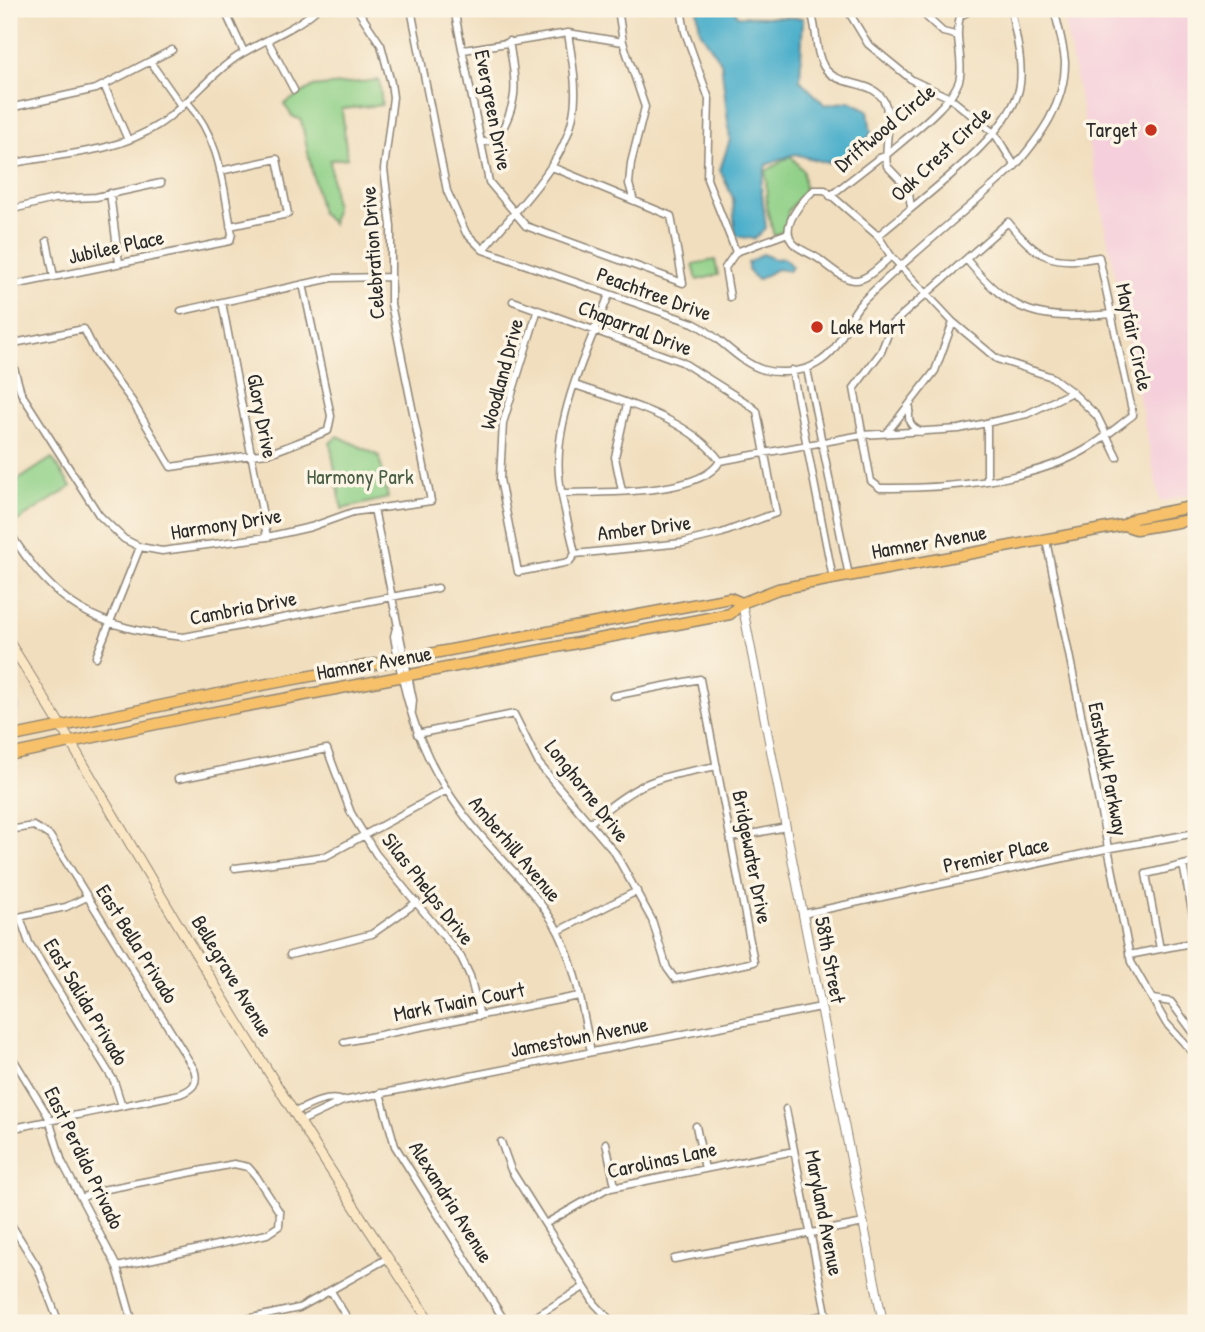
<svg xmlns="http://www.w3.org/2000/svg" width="1205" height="1332" font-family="'Patrick Hand',sans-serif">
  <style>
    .built { fill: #f5cfdb }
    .industrial { fill: #d1bdcc }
    .green { fill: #8fd087; stroke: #5d7e59; stroke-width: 2 }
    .water { fill: #4cafcb; stroke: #3c6d7b; stroke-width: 2 }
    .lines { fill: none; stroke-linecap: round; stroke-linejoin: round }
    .minor-casing { stroke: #8e8474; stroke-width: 9 }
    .tertiary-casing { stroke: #8e8474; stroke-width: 10 }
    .secondary-casing { stroke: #8e8474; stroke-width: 11 }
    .primary-casing { stroke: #8e8474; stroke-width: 13 }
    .minor { stroke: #fff; stroke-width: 6 }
    .tertiary { stroke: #fff; stroke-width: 8 }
    .secondary { stroke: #fbe6c4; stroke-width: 9 }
    .primary { stroke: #f6c16b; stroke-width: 10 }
    .poi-dot { fill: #c8321e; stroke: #fcf5e5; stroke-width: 2.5 }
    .labels { text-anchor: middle; stroke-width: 7; stroke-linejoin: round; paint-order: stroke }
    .street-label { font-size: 21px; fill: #2b2b2b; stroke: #fcf5e5 }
    .poi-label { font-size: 21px; fill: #2b2b2b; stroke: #fcf5e5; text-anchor: end }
    .park-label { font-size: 21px; fill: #495d47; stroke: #fcf5e5 }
  </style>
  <rect width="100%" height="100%" fill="#fcf5e5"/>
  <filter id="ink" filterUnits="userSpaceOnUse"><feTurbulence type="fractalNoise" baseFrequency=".0143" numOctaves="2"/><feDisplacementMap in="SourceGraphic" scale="14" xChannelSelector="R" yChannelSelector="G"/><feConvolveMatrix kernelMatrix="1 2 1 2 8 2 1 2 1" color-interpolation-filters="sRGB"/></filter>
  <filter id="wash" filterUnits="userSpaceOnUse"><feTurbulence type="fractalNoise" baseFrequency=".00686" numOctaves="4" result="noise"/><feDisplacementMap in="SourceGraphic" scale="28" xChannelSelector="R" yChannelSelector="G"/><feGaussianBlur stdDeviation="1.57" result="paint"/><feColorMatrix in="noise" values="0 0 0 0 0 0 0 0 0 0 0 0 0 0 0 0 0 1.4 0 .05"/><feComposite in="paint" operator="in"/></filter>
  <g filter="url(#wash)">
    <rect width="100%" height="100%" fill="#f1debe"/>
    <path class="built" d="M1062 9H1196V487L1187 495 1160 502Z"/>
    <path class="industrial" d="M9 689 20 706 13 724 9 725Z"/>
    <path class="green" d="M379 80 382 105 342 109 347 158 330 160 335 209 332 224 321 213 301 120 292 116 284 104 312 87Z
      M791 156 803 171 805 191 788 211 786 230 774 236 767 209 766 171Z
      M715 260 718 275 697 280 693 264Z
      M338 436 379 456 388 498 342 509 330 443Z
      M52 458 71 487 13 524 9 518V486Z"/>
    <path class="water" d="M697 9H735L737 16 803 18 800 80 825 105 850 101 868 110 871 134 852 154 827 163 795 154 766 165 761 185 766 228 754 239 735 236 733 198 720 170 730 139 721 62 700 31Z
      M762 254 775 259 784 258 792 267 789 271 777 269 757 280 748 270V263Z"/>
  </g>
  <g filter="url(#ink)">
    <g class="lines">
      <defs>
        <path id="minor" d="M224 9 244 52
          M411 9 447 191 466 233 483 250 693 323C719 335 737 362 764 370 778 374 804 372 816 364 845 348 843 321 863 301 911 254 965 212 1015 166 1040 137 1065 104 1065 63 1064 46 1058 26 1054 9
          M454 9 489 182 526 226 683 283 671 216 552 167
          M618 9 623 42 645 107 631 163 629 184 634 201
          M681 9 685 32 709 99 707 179 736 252
          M810 9C818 27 814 51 824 67 839 90 877 77 886 106 892 126 884 146 887 166L908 188 911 207
          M847 9 868 44 912 80 950 98 995 134 1015 166
          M918 9 943 32 955 35
          M268 41 294 90
          M464 50 568 33 623 42
          M151 63 182 107
          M104 85 128 140
          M9 108 96 89 172 50
          M481 143 497 139C520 101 516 84 509 41
          M9 164C60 153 112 155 158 125 189 105 211 72 243 53 268 38 295 29 317 9
          M220 171 277 159 288 214 230 226
          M814 190H825L878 236 891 256C857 289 853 286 819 259 812 254 802 251 795 245 777 229 801 202 814 190Z
          M110 193 119 263
          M830 196 879 158 885 156C904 139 958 100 960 76 963 54 954 40 960 16L973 9
          M9 210 54 199 96 197 161 183
          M1008 222C1037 258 1053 266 1099 257L1133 415C1117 427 1102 440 1085 450 1030 482 942 489 880 488L871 481 854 388 881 352 892 324Z
          M878 236C915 203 1015 133 1020 84 1023 59 1015 33 1011 9
          M47 241 54 277
          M483 250C518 205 574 159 575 97 576 76 571 54 568 33
          M891 256 953 322 997 359 1052 377 1072 392 1097 416 1117 457
          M966 259C1014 317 1040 320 1112 314
          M9 286 230 241 232 234C223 186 221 139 187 102
          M730 297 725 268 736 252 788 233
          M513 301 682 362 747 403 757 411 776 513 722 533 682 543 575 554 569 562 518 572 500 479 503 423 538 309
          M222 302 267 537
          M181 311 332 278 389 277
          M9 344 84 329 96 353 132 401 171 467 273 452 328 431 331 416 303 284
          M9 350 21 393 99 515 124 539 140 547 162 551 267 537 311 527 353 512 431 501 391 304V226L384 169 393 97 391 83 381 45 357 9
          M807 369 849 576
          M792 370 833 579
          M575 385C623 402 689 418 720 461
          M910 408C907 421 910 427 922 432
          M886 434 935 371 953 322
          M987 480V423
          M622 491 615 457 627 404
          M563 493C599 492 701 496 720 461L862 435 959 429 1027 414 1072 392
          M374 509 413 700 412 711
          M9 531C54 606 98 629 184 637L438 588
          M1046 540 1131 962 1166 1023 1196 1056
          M575 554C570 528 561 501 559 475 554 418 588 347 609 295
          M396 628 394 636C407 717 427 774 482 837 509 868 541 897 559 933 577 970 583 1013 591 1052
          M96 657 140 547
          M417 734 514 714 539 764 615 853 652 920 667 968 675 979 754 962 700 679 613 696
          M178 779 327 749 351 813 376 854 461 957 470 976 480 1016
          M591 822C640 780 654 778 717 766
          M9 830 34 826 50 836 194 1069C199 1083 193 1089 180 1094L9 1129
          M731 838 786 827
          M1183 865 1196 931
          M235 868 326 856 445 791
          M803 914 1106 849 1196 833
          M20 917 29 943 114 1081 122 1106
          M9 919 66 907 87 897
          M558 931 637 891
          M1160 949 1146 874 1196 862
          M290 955 372 934 417 902
          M1129 955 1196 942
          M1153 999 1171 1002 1196 1036
          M344 1042 579 996
          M9 1052 48 1116 62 1162 117 1267 133 1323
          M380 1093 395 1146 506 1323
          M786 1109 828 1323
          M295 1112C310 1105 327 1095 343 1101
          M301 1121 343 1101 821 1007
          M696 1126 705 1169
          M501 1142 511 1170 595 1304 613 1323
          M606 1143 615 1186
          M81 1198 97 1191 234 1164 248 1167 256 1176 280 1213 279 1226 267 1234 117 1267
          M9 1221 38 1268 59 1323
          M545 1224 606 1189 794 1151
          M674 1259 864 1223
          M331 1291 350 1323
          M228 1323 299 1308 388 1258
          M525 1323 584 1287
          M783 1323 826 1315"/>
        <path id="tertiary" d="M742 603 883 1323"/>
        <path id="secondary" d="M9 642C52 709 92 778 132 847 227 1008 327 1168 431 1323"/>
        <path id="primary" d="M1124 525 1136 529 1196 519
          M9 737 257 686 730 598 742 603
          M9 755 199 715 730 614 742 603 778 589 1124 525 1135 518 1196 506"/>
      </defs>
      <use href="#minor" class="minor-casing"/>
      <use href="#tertiary" class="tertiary-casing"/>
      <use href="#secondary" class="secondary-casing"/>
      <use href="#primary" class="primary-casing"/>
      <use href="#minor" class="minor"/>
      <use href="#tertiary" class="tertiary"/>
      <use href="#secondary" class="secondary"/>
      <use href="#primary" class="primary"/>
    </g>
  </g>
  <g class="poi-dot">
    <circle cx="1151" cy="130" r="7"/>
    <circle cx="817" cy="327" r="7"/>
  </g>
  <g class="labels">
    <g class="street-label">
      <text transform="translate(493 110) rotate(79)" y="7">Evergreen Drive</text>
      <text transform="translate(885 128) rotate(-40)" y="7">Driftwood Circle</text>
      <text transform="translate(941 154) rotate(-43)" y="7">Oak Crest Circle</text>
      <text transform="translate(116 247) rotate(-12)" y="7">Jubilee Place</text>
      <text transform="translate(373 253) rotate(-94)" y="7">Celebration Drive</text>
      <text transform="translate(654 294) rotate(20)" y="7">Peachtree Drive</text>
      <text transform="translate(635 328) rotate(21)" y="7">Chaparral Drive</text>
      <text transform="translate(1134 337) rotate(78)" y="7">Mayfair Circle</text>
      <text transform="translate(502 374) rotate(-75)" y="7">Woodland Drive</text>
      <text transform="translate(262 416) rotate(79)" y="7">Glory Drive</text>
      <text transform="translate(226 524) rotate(-9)" y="7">Harmony Drive</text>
      <text transform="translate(644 528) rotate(-7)" y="7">Amber Drive</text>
      <text transform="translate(929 542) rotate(-10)" y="7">Hamner Avenue</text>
      <text transform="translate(243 608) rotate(-11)" y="7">Cambria Drive</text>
      <text transform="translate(374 663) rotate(-10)" y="7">Hamner Avenue</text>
      <text transform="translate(1108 769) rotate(79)" y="7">EastWalk Parkway</text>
      <text transform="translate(587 791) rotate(52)" y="7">Longhorne Drive</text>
      <text transform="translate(515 849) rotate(50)" y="7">Amberhill Avenue</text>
      <text transform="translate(996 855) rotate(-12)" y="7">Premier Place</text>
      <text transform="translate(752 857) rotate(79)" y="7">Bridgewater Drive</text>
      <text transform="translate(428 889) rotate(52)" y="7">Silas Phelps Drive</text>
      <text transform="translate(137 944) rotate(58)" y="7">East Bella Privado</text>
      <text transform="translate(830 960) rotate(79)" y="7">58th Street</text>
      <text transform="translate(232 976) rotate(59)" y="7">Bellegrave Avenue</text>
      <text transform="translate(86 1002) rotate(59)" y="7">East Salida Privado</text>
      <text transform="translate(459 1002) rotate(-11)" y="7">Mark Twain Court</text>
      <text transform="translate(579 1037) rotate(-11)" y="7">Jamestown Avenue</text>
      <text transform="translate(84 1158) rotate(64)" y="7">East Perdido Privado</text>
      <text transform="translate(662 1160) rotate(-12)" y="7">Carolinas Lane</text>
      <text transform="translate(451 1202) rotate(58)" y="7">Alexandria Avenue</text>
      <text transform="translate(824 1213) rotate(79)" y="7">Maryland Avenue</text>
    </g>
    <g class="poi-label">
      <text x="1137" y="137">Target</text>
      <text x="831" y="334" text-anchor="start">Lake Mart</text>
    </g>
    <g class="park-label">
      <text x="360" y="484">Harmony Park</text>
    </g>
  </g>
  <rect width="1205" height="1332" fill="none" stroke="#fcf5e5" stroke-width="35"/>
</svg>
